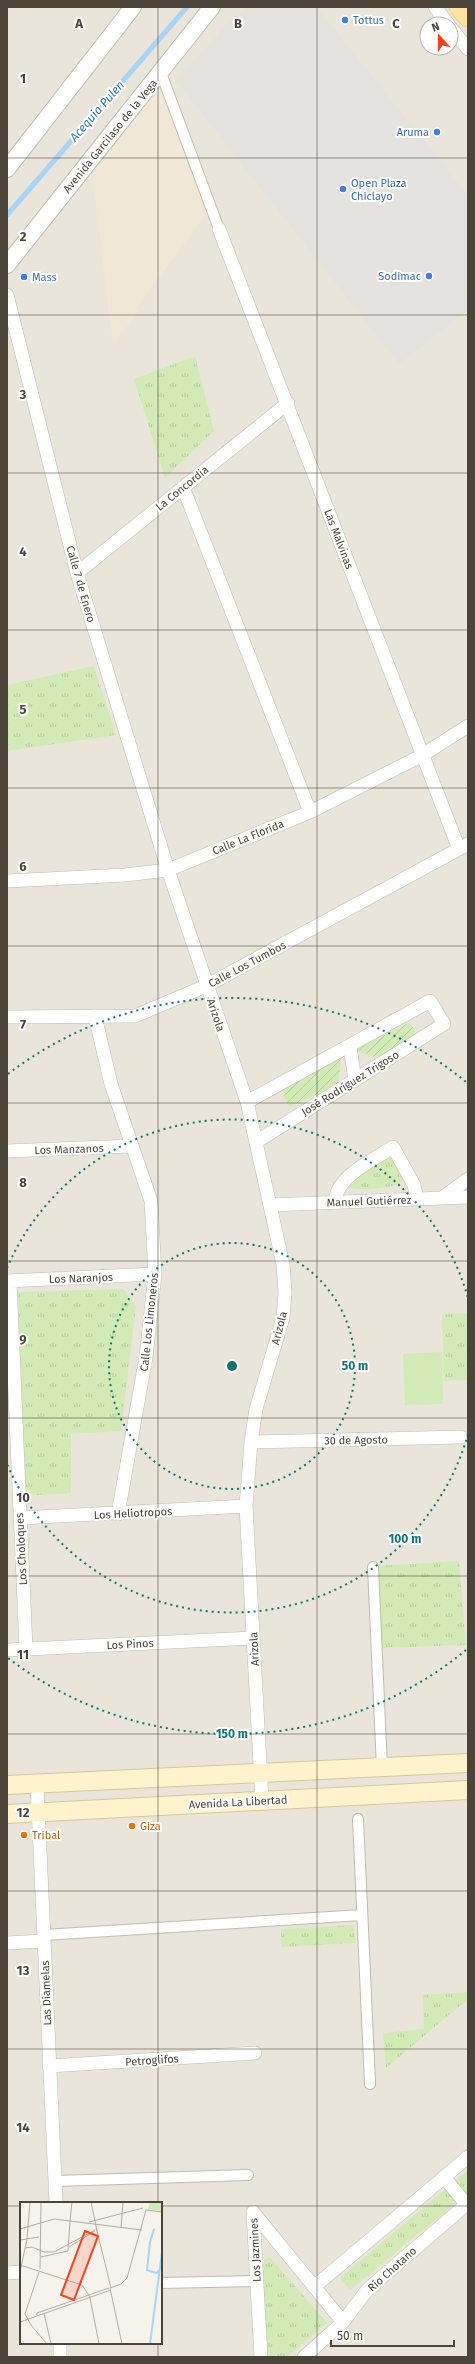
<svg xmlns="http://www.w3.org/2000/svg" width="475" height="2364" font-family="'Fira Sans',sans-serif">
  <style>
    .residential { fill: #eae5da; fill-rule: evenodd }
    .education { fill: #efe8d6 }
    .grass { fill: url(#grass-tufts) }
    .garden { fill: url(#garden-furrows) }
    .pitch { fill: #d2eab5 }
    .parking { fill: #e5e3e0 }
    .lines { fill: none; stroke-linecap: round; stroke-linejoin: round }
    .stream { stroke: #a9d4f2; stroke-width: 5 }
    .pedestrian-casing { stroke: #c2bbae; stroke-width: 12 }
    .minor-casing { stroke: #c2bbae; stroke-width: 14 }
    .tertiary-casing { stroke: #c2bbae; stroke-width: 18 }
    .secondary-casing { stroke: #d6c79b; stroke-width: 20 }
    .primary-casing { stroke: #e6c16a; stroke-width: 22 }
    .pedestrian { stroke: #fff; stroke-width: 10 }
    .minor { stroke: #fff; stroke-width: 13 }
    .tertiary { stroke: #fff; stroke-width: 16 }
    .secondary { stroke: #fff3cd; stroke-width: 18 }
    .primary { stroke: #ffe39c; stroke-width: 21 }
    .grid { fill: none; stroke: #4b4439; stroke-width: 1; stroke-opacity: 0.55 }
    .ring { fill: none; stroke: #0f766e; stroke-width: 2; stroke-dasharray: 2 4 }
    .shop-dot { fill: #3f7fe0; stroke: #fff; stroke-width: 1.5 }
    .food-dot { fill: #e8710a; stroke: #fff; stroke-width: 1.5 }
    .labels { text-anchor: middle; stroke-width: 4; stroke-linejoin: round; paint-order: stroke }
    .shop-label { font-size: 11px; fill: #366cbe; stroke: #fff; text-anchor: start }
    .street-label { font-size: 11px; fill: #4b4439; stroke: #fff }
    .food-label { font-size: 11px; fill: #c56008; stroke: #fff; text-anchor: start }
    .water-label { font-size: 12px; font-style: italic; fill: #2e7ab2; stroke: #fff }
    .inset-river { fill: none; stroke: #a9d4f2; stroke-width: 2 }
    .inset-road { fill: none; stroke: #b2ada4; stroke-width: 1 }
    .view { fill: #fc3f1d; fill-opacity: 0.15; stroke: #fc3f1d; stroke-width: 2 }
    .inset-edge { fill: none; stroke: #4b4439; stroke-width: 2 }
    .grid-label { font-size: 13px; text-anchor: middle; font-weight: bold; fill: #4b4439; stroke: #fff; stroke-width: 4; stroke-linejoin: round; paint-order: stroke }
    .centre { fill: #0f766e; stroke: #fff; stroke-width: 2 }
    .ring-label { font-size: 12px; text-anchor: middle; font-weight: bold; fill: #0f766e; stroke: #fff; stroke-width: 4; stroke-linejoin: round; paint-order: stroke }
  </style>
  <defs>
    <pattern id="grass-tufts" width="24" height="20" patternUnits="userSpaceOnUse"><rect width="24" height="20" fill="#d2eab5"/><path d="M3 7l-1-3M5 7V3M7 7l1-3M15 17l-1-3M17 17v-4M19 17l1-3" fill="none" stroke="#b6ca9c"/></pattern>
    <pattern id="garden-furrows" width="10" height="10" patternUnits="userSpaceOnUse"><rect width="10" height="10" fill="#d2eab5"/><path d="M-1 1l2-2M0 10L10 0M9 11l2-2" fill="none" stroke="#b6ca9c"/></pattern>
  </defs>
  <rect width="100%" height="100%" fill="#f6f3ec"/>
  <path class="residential" d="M7 7H468V2357H7ZM427 24H451V48H427ZM21 2203H161V2343H21Z"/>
  <path class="education" d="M164 83 210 208 136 309 138 311 113 346 92 173Z"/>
  <path class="grass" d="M195 356 214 431 165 478 134 379Z
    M94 666 116 735 7 751V685Z
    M390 1157 395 1161 403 1177 401 1183C381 1190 364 1190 343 1187L363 1170Z
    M123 1289 136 1306 121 1431 71 1434V1493L24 1496 18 1292Z
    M468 1313V1380L444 1381 442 1314Z
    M459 1561 466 1645 379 1648 377 1566Z
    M354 1925 355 1943 281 1947V1929Z
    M468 1992V1999L386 2068 383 2033 424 2029 423 1995Z
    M468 2170V2193L350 2290 340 2278Z
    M270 2257 327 2323 287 2357H266L261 2261Z"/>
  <path class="garden" d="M408 1023 414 1028 417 1037 379 1059 355 1050Z
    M341 1057 338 1085 289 1107 284 1097 283 1088Z"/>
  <path class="pitch" d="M442 1352 443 1404 405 1405 403 1354Z"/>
  <path class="parking" d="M248 7H317L468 195V310L399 364 176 81 228 23Z"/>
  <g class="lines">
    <path class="stream" d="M7 215 187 7"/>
    <defs>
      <path id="pedestrian" d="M161 73 219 229
        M373 1567 382 1768
        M358 1819 370 2084
        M44 1935 362 1915
        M55 2181 248 2175
        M161 2283 257 2281"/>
      <path id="minor" d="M435 7 448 24
        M451 28 468 49
        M219 229 459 849
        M7 295 77 573 168 870 247 1102 283 1264 285 1293 283 1318 256 1409 251 1442 246 1506 262 1801
        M183 487 310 812
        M77 573 288 403
        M7 881 125 875 168 870 310 812 421 756 468 726
        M95 1016 111 1084 151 1201 155 1274 146 1357 118 1514
        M7 1017 135 1016 206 986 468 844
        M350 1047 355 1080
        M247 1102 430 1001 444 1024 256 1142
        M7 1151 131 1146
        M442 1198 468 1179
        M336 1202C333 1178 375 1159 393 1147L414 1185 417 1199
        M270 1205 468 1197
        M7 1281 155 1274
        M10 1281 26 1649
        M251 1442 461 1437
        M20 1518 246 1506
        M7 1650 253 1638
        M37 1784 56 2203
        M7 1943 44 1941
        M49 2066 255 2053
        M444 2177 466 2204
        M253 2212 261 2357
        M253 2212 343 2322
        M7 2273 21 2272
        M314 2287 468 2157
        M60 2357V2343
        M304 2357 343 2322 368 2289 468 2203"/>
      <path id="tertiary" d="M7 169 133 7
        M7 265 212 7"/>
      <path id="secondary" d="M7 1785 468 1763
        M7 1814 468 1790"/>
      <path id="primary" d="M460 7 468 16"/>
    </defs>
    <use href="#pedestrian" class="pedestrian-casing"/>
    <use href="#minor" class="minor-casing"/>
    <use href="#tertiary" class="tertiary-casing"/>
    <use href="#secondary" class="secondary-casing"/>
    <use href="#primary" class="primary-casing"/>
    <use href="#pedestrian" class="pedestrian"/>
    <use href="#minor" class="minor"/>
    <use href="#tertiary" class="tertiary"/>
    <use href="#secondary" class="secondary"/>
    <use href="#primary" class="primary"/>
  </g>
  <path class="grid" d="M158 7V2203M317 7V2357M7 158H468M7 315H468M7 473H468M7 630H468M7 788H468M7 946H468M7 1103H468M7 1261H468M7 1418H468M7 1576H468M7 1734H468M7 1891H468M7 2049H468M7 2206H21M161 2206H468M158 2343V2357"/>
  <g class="ring">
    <circle cx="232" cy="1366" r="123"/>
    <path d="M468 1434A245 245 0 0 1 7 1464M7 1268A245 245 0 0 1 468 1298"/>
    <path d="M466 1650A368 368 0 0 1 8 1658M8 1074A368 368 0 0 1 466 1082"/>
  </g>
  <g class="shop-dot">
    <circle cx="345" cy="20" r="4"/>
    <circle cx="437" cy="132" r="4"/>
    <circle cx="343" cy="189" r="4"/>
    <circle cx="429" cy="276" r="4"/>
    <circle cx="24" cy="277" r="4"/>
  </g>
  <g class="food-dot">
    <circle cx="132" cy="1826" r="4"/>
    <circle cx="24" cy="1835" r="4"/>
  </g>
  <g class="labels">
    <g class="shop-label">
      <text x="353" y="24">Tottus</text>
      <text x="429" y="136" text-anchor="end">Aruma</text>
      <text x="351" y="187">Open Plaza<tspan x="351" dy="13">Chiclayo</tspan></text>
      <text x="421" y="280" text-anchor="end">Sodimac</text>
      <text x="32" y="281">Mass</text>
    </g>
    <g class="street-label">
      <text transform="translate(110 136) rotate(-51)" y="4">Avenida Garcilaso de la Vega</text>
      <text transform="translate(182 488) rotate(-39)" y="4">La Concordia</text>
      <text transform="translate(339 539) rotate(69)" y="4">Las Malvinas</text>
      <text transform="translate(81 584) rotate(74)" y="4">Calle 7 de Enero</text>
      <text transform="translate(248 837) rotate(-22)" y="4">Calle La Florida</text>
      <text transform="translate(247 964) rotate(-28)" y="4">Calle Los Tumbos</text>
      <text transform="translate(216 1015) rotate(71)" y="4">Arizola</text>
      <text transform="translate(350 1083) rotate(-32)" y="4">José Rodríguez Trigoso</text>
      <text transform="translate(69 1149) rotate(-2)" y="4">Los Manzanos</text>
      <text transform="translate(369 1201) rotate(-2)" y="4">Manuel Gutiérrez</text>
      <text transform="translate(81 1278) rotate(-2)" y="4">Los Naranjos</text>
      <text transform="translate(149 1322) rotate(-84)" y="4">Calle Los Limoneros</text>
      <text transform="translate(279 1328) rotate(-76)" y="4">Arizola</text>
      <text transform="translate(356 1440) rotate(-1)" y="4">30 de Agosto</text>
      <text transform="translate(133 1513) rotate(-3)" y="4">Los Heliotropos</text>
      <text transform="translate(21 1549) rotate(-93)" y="4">Los Choloques</text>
      <text transform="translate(130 1644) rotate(-3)" y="4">Los Pinos</text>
      <text transform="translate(254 1649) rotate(-93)" y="4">Arizola</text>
      <text transform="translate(238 1802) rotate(-3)" y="4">Avenida La Libertad</text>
      <text transform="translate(46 1993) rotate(-92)" y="4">Las Diamelas</text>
      <text transform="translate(152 2060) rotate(-4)" y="4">Petroglifos</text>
      <text transform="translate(255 2250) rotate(-93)" y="4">Los Jazmines</text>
      <text transform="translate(392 2269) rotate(-42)" y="4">Río Chotano</text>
    </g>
    <g class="food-label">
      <text x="140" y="1830">Giza</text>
      <text x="32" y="1839">Tribal</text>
    </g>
    <g class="water-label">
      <text transform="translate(97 111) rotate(-49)" y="4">Acequia Pulen</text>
    </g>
  </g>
  <g transform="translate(20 2202)">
    <rect width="142" height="142" fill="#f6f3ec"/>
    <path d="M130 0H142V9L128 7Z" fill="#d2eab5"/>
    <path class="inset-river" d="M134 27 130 40 127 68 136 71 139 69M130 142 142 50"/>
    <path class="inset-road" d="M71 0 77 29 76 27M50 19 52 0M69 20 123 6M101 26 103 0M0 27 34 17 122 28M77 29 91 86M0 38 19 35M49 45 75 29M5 46 12 45 24 50H34L75 28M21 55 48 49 50 19M0 63 62 83 70 95M20 67 21 0M0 70 7 37 10 0M19 70 5 112 11 123 27 142M70 96 79 142M24 111 31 142M17 113V111L89 86M0 120 91 88M102 142 90 86 101 82 107 76 126 8 142 10"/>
    <path class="view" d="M65 29 78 34 54 98 41 93Z"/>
    <rect width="142" height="142" class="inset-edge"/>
  </g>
  <g class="grid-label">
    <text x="79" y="28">A</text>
    <text x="238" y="28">B</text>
    <text x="396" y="28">C</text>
    <text x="23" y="83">1</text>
    <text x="23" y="241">2</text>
    <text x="23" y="399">3</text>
    <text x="23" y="556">4</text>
    <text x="23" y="714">5</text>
    <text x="23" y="871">6</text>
    <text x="23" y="1029">7</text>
    <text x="23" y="1187">8</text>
    <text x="23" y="1344">9</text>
    <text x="23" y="1502">10</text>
    <text x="23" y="1659">11</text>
    <text x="23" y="1817">12</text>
    <text x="23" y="1975">13</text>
    <text x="23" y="2132">14</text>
  </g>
  <circle cx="232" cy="1366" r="6" class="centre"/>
  <g class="ring-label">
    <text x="355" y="1370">50 m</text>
    <text x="405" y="1543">100 m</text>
    <text x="232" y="1738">150 m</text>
  </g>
  <rect width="475" height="2364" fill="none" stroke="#4b4439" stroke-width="16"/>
  <g transform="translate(439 36) rotate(339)"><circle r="19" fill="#ffffff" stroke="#b7b4b0"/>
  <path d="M0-3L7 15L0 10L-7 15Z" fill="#fc3f1d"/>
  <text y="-6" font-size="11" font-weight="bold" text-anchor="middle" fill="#4b4439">N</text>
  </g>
  <path d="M331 2340v6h123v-6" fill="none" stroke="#4b4439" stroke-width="2"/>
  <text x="337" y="2340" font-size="12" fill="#4b4439" stroke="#ffffff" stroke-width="3" paint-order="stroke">50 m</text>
</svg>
